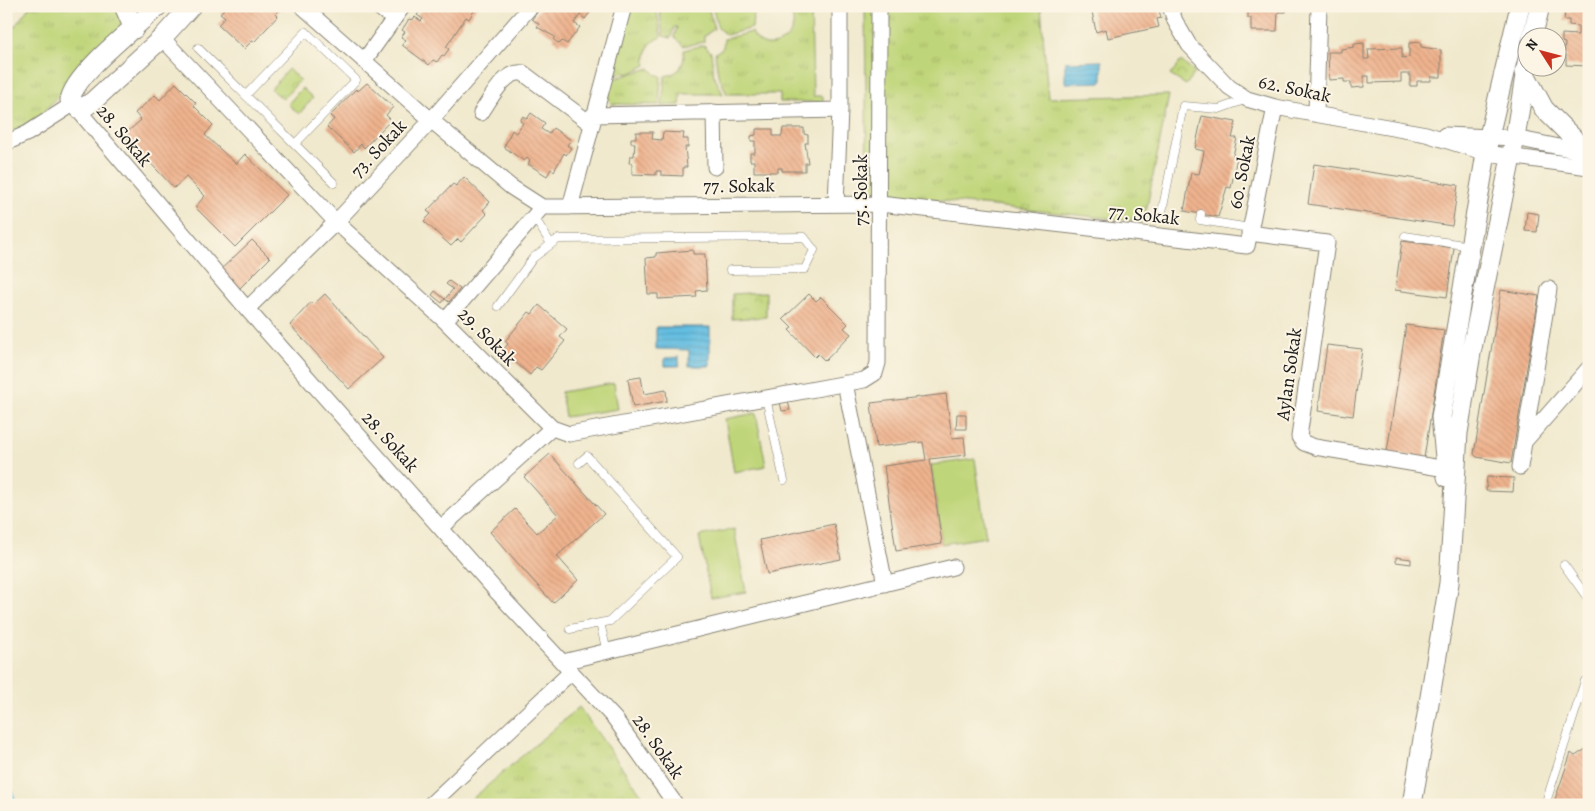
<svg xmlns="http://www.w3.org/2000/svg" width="1595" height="811" font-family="Alegreya,serif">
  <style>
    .grass { fill: url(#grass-tufts); stroke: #6e784a }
    .park { fill: url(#park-crowns); stroke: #6e784a }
    .pitch { fill: #bfd579; stroke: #6e784a }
    .water { fill: url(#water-rules); stroke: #406c7e }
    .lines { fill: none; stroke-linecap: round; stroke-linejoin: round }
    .stream { stroke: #63bde1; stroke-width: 4.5 }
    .building { fill: url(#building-back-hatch) }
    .service-casing { stroke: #868274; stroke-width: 9 }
    .minor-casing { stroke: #868274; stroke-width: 17 }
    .tertiary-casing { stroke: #868274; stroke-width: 21 }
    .service { stroke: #fff; stroke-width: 8 }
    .minor { stroke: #fff; stroke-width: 15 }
    .tertiary { stroke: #fff; stroke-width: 19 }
    .labels { text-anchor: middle; stroke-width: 4; stroke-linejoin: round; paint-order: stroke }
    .street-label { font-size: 19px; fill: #1c1c1c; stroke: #fcf5e5 }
  </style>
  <defs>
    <pattern id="grass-tufts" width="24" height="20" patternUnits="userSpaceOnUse" patternTransform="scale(1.25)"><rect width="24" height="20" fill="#bfd579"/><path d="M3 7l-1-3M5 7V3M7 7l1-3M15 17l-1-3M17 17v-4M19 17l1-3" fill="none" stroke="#a4b668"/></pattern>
    <pattern id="park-crowns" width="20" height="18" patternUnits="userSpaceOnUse" patternTransform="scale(1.25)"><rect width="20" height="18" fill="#bfd579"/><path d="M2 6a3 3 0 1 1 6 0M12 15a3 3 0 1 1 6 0" fill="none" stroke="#a4b668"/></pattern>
    <pattern id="water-rules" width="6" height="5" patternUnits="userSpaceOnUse" patternTransform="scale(1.25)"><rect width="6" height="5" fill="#63bde1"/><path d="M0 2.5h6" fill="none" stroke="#55a2c0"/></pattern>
    <pattern id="building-back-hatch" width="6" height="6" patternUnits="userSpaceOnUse" patternTransform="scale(1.25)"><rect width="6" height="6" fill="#efb38e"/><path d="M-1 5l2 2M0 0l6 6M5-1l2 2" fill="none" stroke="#cc997a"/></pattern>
  </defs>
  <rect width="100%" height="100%" fill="#fcf5e5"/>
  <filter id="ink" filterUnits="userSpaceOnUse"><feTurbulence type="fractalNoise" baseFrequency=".02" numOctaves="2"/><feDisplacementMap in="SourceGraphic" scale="10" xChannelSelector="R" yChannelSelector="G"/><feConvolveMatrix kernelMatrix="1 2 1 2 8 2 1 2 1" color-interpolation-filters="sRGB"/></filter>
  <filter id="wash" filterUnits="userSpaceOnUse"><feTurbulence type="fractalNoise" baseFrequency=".0096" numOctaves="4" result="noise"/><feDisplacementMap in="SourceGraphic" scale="20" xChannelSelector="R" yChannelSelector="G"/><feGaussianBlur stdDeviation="1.12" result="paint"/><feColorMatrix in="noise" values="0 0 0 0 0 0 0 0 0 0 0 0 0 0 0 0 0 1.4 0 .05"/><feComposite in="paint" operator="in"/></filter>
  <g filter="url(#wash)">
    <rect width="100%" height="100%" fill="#f0e9cd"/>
    <path class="grass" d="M30 6H118L125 22 40 116 6 135V38Z
      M632 6H656L661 37C648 42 645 52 646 65L631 73 613 74 628 14Z
      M659 6H708L714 29 704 36V42L683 46 674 37 677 27H674L671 38 663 36Z
      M712 6H761L753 16 752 28 726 35 718 28Z
      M782 6H811L813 96H823V102H780V94H727L718 75 715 53 723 48 724 39 752 32C762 57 797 43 793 18Z
      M865 6H1041L1048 98 1169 95 1144 222 888 195 867 188Z
      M704 45 711 52 714 76 723 94H681L680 105 662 106 665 76C679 74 685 65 684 50Z
      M650 68 655 74 661 76 659 105 612 104C605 95 609 88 613 79Z
      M579 707 649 805H465Z"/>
    <path class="park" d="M1181 61 1195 73 1186 85 1170 75Z
      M288 69 300 80 283 99 271 89Z
      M766 292V317L732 319V294Z"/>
    <path class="pitch" d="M302 88 313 98 299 114 288 104Z
      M614 383 618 409 565 417 561 392Z
      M756 413 766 466 734 472 725 419Z
      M975 459 986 537 942 544 931 465Z
      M734 529 746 592 711 598 699 536Z"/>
    <path class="water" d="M1102 61V82L1065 83V62Z
      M656 327H710V366H689V350L656 349Z
      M679 357V366H665V358Z"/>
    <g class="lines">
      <path class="stream" d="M6 782 16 805"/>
    </g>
    <g id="blocks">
      <path class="building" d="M227 6H283L276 14 278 16 254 42 252 41 244 49 218 25 225 17 220 13Z
        M423 6 429 9 431 6H477L469 19 466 17 446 47 449 49 444 56 442 55 437 62 433 60 429 65 402 45 406 40 401 37 405 32 402 30 409 19 412 20 415 17 421 21 423 19 417 15Z
        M542 6H595L585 19 580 15 574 23 580 27 567 44 562 41 559 44 553 39 555 37 537 27 539 24 532 19Z
        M1091 6H1158L1161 18 1157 19 1159 27 1108 38 1106 29 1096 32Z
        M1243 6H1286V12H1278L1277 31H1251V18H1248V11H1242Z
        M1571 6H1589V66L1566 65V55H1564L1565 43 1562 42V34L1578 35V26L1569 25V20H1564L1565 11H1571Z
        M1421 42V47L1441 50V77H1431V81H1417V86H1410V74H1401V82L1369 83V76H1364V87L1351 88V82H1344V79L1329 80 1328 52H1341V49L1354 47V44L1364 43V59H1369L1368 49 1402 48V58L1409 57V43Z
        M176 83 196 103 194 106 213 125 205 135 236 164 245 154 287 195 235 247 195 207 205 196 186 177 174 188 124 135 141 120 135 113 155 95 160 100Z
        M367 83 393 107 386 115 391 120 364 148 361 144 354 152 327 127 334 119 330 116 356 89 358 91Z
        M531 113 545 123 541 129 549 134 553 128 571 140 567 145 571 148 566 155 564 153 554 171 551 169 547 176 528 164 530 161 527 158 524 161 504 147 512 130 516 133 523 123 520 121 523 116 527 119Z
        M1202 116 1236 122 1232 138H1237L1233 156 1237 157 1231 188 1227 187 1218 217 1184 211 1191 173 1199 174 1203 157 1204 151 1195 149Z
        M783 128H804V134L808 135V143H805L808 163H805V171H782V168H778V172H754V161H750V153H755V141H751V136L756 135V129H773V136H782Z
        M636 132H653L652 139 662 140 663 132 684 133 683 139H688V147H685L687 167H683V176L661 175V171H656V175L632 174V163H629L630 156H634L635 143H631V138H636Z
        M1314 164 1458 185 1452 226 1308 204Z
        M464 177 490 202 483 210 487 214 461 242 458 239 451 246 424 221 431 214 427 211 453 184 456 186Z
        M1527 212 1539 214 1537 232 1525 231Z
        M252 240 270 258 237 291 218 272Z
        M1402 241 1454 248 1447 297 1395 290Z
        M693 250V254H705L707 290 696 291 697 297 658 299V294H648L646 258 656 257V253Z
        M449 281 460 289 449 302 445 299 442 303 432 295 435 291 445 299 453 289 446 284Z
        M1501 290 1539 296 1511 463 1477 457 1474 454Z
        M325 294 383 358 349 389 290 325 311 302 313 305Z
        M809 294 816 301 821 297 848 324 844 328 851 334 825 361 818 354 815 357 789 330 792 328 783 319Z
        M539 305 567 329 560 337 565 341 541 370 536 367 530 375 502 351 508 344 505 341 529 312 532 314Z
        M1406 325 1444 330 1424 458 1387 452Z
        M1327 345 1362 349 1353 416 1318 411Z
        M641 377 644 394 666 390 667 401 633 407 628 379Z
        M946 394 952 438 964 437 966 455 930 459 942 544 896 551 884 466 926 460 923 442 876 447 871 403Z
        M788 400 790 410 782 411 780 402Z
        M957 414H966V429H956Z
        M550 454 604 514 557 556 578 580 553 603 490 532 515 509 537 533 558 515 524 477Z
        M1487 477 1514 478 1513 492 1486 491Z
        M834 524 841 559 767 574 760 540Z
        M1396 557 1411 559V564L1396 562Z
        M1589 567V581L1582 571Z
        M1589 747V805H1553L1571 753 1575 756Z"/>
    </g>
  </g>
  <g filter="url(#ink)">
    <use href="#blocks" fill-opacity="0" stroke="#868274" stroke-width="1"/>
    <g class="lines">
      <defs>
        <path id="service" d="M198 48 334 183
          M246 95 306 32 356 80 295 144
          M1201 214 1200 220 1250 228
          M533 215 551 244
          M1161 217 1183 106 1219 109 1247 99
          M1405 236 1470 246
          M498 306 533 258 558 239 804 237 814 250 805 269 730 270
          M766 398 784 480
          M1564 565 1589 600
          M600 623 607 652
          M570 629 610 621 677 557 587 456 579 463
          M1545 805 1585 681 1589 679"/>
        <path id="minor" d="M302 6 431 120 511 187 542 207 880 204 1247 246 1275 107
          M377 6 394 19
          M1170 6 1175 21 1189 45 1229 87 1247 99 1275 107 1426 134 1486 153 1589 167
          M162 38 336 222 445 321 552 428 569 434 864 380 875 373 878 363 879 6
          M364 61 403 6
          M714 112 715 167
          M481 113C491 99 504 70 523 73L591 124
          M1316 114 1319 6
          M593 115 840 110
          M1445 135 1515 138 1589 153
          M6 143 28 133 73 104 247 309 498 593 615 719 676 805
          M836 204 840 110V6
          M570 207 624 6
          M1249 233 1327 243 1299 437 1304 443 1315 447 1446 469
          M247 309 336 222 425 127 531 6
          M445 321 542 207
          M845 383 885 584
          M1524 442 1589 368
          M1520 467 1549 289
          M441 528 552 428
          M563 662 953 567
          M430 805 571 672"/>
        <path id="tertiary" d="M124 6 134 29
          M158 6C136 27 75 73 70 100L73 104 83 108 92 102 162 38 191 6
          M1532 38 1540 6
          M1524 72 1544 109 1588 153
          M1447 477 1441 417 1489 136 1520 6
          M1412 805 1449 583 1458 433 1471 353 1515 138 1528 57"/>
      </defs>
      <use href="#service" class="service-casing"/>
      <use href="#minor" class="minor-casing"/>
      <use href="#tertiary" class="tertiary-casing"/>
      <use href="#service" class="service"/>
      <use href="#minor" class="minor"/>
      <use href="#tertiary" class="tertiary"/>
    </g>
  </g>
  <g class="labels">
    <g class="street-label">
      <text transform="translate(1295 88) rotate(12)" y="7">62. Sokak</text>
      <text transform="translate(125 135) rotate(50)" y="7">28. Sokak</text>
      <text transform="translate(378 148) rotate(-47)" y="7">73. Sokak</text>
      <text transform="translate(1241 172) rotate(-79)" y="7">60. Sokak</text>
      <text transform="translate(739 185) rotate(-1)" y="7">77. Sokak</text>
      <text transform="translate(860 190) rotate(-90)" y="7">75. Sokak</text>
      <text transform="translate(1144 214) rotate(6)" y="7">77. Sokak</text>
      <text transform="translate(488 336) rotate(45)" y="7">29. Sokak</text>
      <text transform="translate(1288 374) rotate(-82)" y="7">Aylan Sokak</text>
      <text transform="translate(391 441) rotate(48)" y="7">28. Sokak</text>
      <text transform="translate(659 746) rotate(55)" y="7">28. Sokak</text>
    </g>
  </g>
  <rect width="1595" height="811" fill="none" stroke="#fcf5e5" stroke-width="25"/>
  <g transform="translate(1542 52) rotate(306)"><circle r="24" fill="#fcf5e5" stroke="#a29e95"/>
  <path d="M0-4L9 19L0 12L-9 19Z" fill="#c8321e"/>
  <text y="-8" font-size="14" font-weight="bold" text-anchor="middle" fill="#1c1c1c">N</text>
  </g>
</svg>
